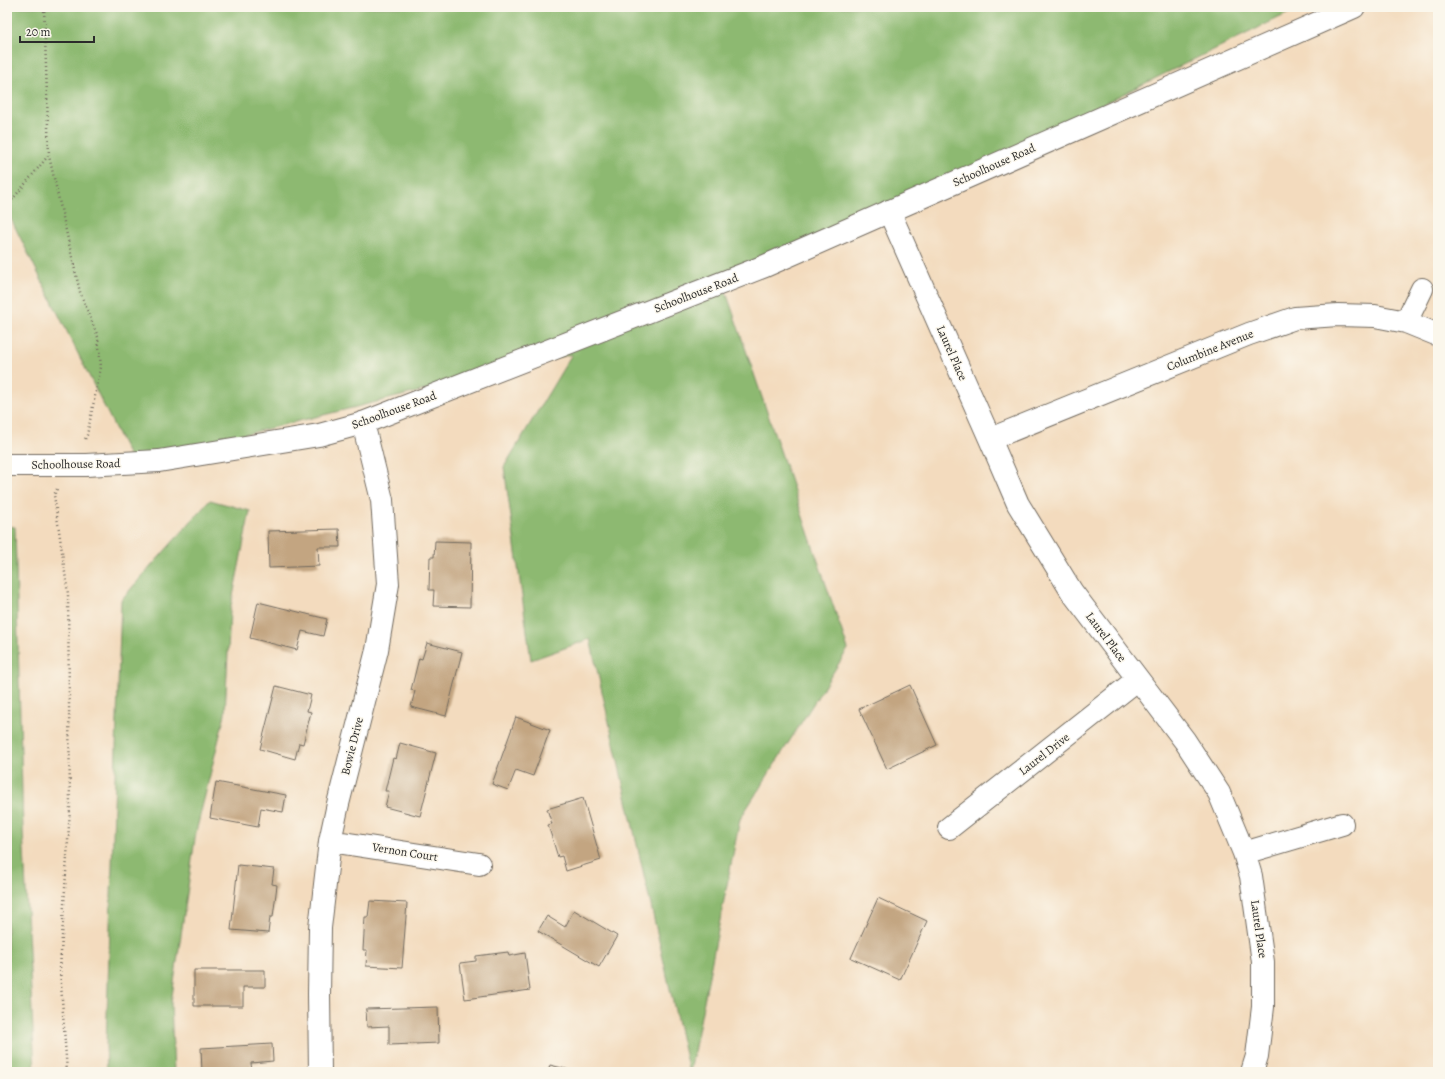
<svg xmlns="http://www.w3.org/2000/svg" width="1445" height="1079" font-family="Alegreya,serif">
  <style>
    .forest { fill: #8db971; stroke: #5c724e }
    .building { fill: #c3a581 }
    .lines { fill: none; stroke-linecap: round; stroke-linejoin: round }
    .minor-casing { stroke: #71695e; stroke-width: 24 }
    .tertiary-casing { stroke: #71695e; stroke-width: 24 }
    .path { stroke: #71695e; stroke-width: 2.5; stroke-dasharray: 1 3; stroke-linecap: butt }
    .minor { stroke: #fff; stroke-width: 22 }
    .tertiary { stroke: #fff; stroke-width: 22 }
    .labels { text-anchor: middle; stroke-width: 3; stroke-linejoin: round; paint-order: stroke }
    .street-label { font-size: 12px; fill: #2b2b2b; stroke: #fbf7ec }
  </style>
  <rect width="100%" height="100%" fill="#fbf7ec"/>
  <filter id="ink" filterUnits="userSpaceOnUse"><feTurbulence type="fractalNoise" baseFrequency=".025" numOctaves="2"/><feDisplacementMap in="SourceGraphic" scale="8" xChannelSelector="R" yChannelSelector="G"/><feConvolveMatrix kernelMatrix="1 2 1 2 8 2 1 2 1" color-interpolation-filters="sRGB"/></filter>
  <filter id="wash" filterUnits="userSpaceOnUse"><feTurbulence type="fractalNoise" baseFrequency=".012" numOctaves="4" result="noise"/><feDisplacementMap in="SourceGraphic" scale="16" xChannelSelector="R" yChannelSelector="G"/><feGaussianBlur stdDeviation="0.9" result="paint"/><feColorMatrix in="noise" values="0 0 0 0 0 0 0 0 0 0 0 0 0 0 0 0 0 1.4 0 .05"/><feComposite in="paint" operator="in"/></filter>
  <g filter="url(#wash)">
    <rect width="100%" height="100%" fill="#f3dbbe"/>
    <path class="forest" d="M7 7H1301L725 289 848 649 740 819 690 1072H689L590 639 531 660 504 467 572 354 132 462 7 211Z
      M210 500 250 511 230 611 225 714 196 832 171 1003 174 1072H107L106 1045 121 600Z
      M7 526 15 527 23 829 35 1072H7Z"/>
    <g id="blocks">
      <path class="building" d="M339 529 340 547H318L319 566 269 568 268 531Z
        M435 541 471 542 470 607 433 606 434 590H429L430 557H434Z
        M258 602 327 619 323 636 302 631 297 650 250 638Z
        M427 643 462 652 446 716 411 707 415 691 411 690 419 658 422 659Z
        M910 685 937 745 887 769 859 709Z
        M276 686 311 695 307 711 311 712 303 744 299 743 295 759 260 749Z
        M516 717 550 730 533 776 516 770 508 790 492 784Z
        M400 743 436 753 420 816 385 807 389 791H385L393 758 396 759Z
        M216 782 286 795 283 812 261 808 258 827 210 818Z
        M583 798 601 860 566 871 562 856 558 857 548 825 552 824 547 809Z
        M238 865 274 869 272 884 277 885 273 917H270L268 933 231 930Z
        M878 898 927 921 900 980 851 958Z
        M370 901 407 903 402 968 366 966 367 950H363L365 917H368Z
        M574 910 617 936 599 967 538 931 547 916 565 927Z
        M508 952 509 956 525 953 530 990 465 999 460 963 476 961V956Z
        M194 970H265V987H243V1006H194Z
        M438 1007 439 1043 389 1045V1026L367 1027 366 1009Z
        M272 1044 273 1061 251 1063 252 1072H202L201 1048Z
        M550 1065 574 1071V1072H548Z"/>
    </g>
  </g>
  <g filter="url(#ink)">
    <use href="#blocks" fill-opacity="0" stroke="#71695e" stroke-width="1"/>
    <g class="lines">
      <defs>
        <path id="minor" d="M889 211 990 439 1018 504 1072 592 1185 741 1219 793 1244 853 1251 876 1263 962V1007L1257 1056 1252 1072
          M1406 322 1422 289
          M990 439 1249 334 1295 318 1338 315 1375 316 1406 322 1438 335
          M949 828 1138 679
          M330 841 479 864
          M1244 853 1342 824
          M320 1072 319 994 320 928 330 841 338 804 377 650 388 584 382 500 363 423"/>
        <path id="tertiary" d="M7 465H86L159 461 319 435 363 423 765 266 1354 7"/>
      </defs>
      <use href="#minor" class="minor-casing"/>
      <use href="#tertiary" class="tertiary-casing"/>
      <path class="path" d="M44 7 49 156 80 292 98 337 101 367 87 435 84 441
        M7 206 48 156
        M57 489 54 495 68 594 70 809 60 969 67 1072"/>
      <use href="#minor" class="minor"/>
      <use href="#tertiary" class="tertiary"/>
    </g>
  </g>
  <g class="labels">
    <g class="street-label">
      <text transform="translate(994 165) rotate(-24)" y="4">Schoolhouse Road</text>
      <text transform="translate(696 293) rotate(-21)" y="4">Schoolhouse Road</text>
      <text transform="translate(1210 350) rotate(-22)" y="4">Columbine Avenue</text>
      <text transform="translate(952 353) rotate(66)" y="4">Laurel Place</text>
      <text transform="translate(394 410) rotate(-20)" y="4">Schoolhouse Road</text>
      <text transform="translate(76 464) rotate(-1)" y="4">Schoolhouse Road</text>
      <text transform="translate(1106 637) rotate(53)" y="4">Laurel Place</text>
      <text transform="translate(352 746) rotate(-76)" y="4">Bowie Drive</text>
      <text transform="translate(1044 754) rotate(-38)" y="4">Laurel Drive</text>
      <text transform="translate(405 852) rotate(9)" y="4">Vernon Court</text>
      <text transform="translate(1259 929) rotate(82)" y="4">Laurel Place</text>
    </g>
  </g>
  <rect width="1445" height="1079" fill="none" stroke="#fbf7ec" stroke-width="24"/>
  <path d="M20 36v6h74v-6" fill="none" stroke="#2b2b2b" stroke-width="2"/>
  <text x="26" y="36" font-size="12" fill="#2b2b2b" stroke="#fbf7ec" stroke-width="3" paint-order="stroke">20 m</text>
</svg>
